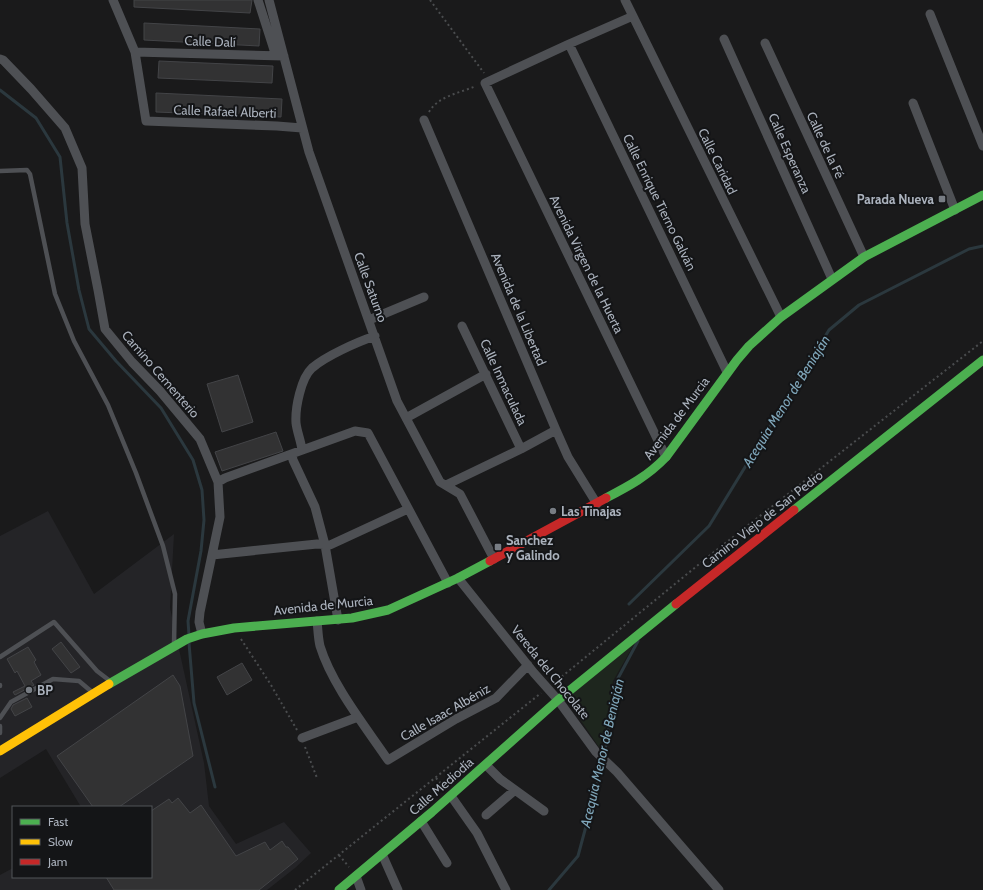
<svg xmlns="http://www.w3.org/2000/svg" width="983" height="890" font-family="Cabin,sans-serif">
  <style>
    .built { fill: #242427 }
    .park { fill: #1e261e }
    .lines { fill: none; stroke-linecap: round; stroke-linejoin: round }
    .stream { stroke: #2b383e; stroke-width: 3 }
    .building { fill: #323233; stroke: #434447 }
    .path { stroke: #4a4c4e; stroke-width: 2; stroke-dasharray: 2 3; stroke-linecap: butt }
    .lane { stroke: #4e5054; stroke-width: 4.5 }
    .street { stroke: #4e5054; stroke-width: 9 }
    .fast { stroke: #4caf50; stroke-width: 9 }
    .slow { stroke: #ffc107; stroke-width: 9 }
    .jam { stroke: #c62828; stroke-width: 9 }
    .poi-dot { fill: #787d84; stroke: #141517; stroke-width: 1.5 }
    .labels { text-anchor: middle; stroke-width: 4; stroke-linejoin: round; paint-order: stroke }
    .street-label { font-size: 13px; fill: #abb2bd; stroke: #141517 }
    .poi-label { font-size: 13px; font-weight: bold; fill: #abb2bd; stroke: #141517; text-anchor: start }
    .water-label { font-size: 14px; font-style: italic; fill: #7fa6ba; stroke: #141517 }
  </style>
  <rect width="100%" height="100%" fill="#1a1a1b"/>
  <path class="built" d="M48 511 94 594 174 534 170 608 204 763 209 806 236 844 284 822 311 853 295 868 267 890H0V875L13 868V877H151V807H81L46 749 0 778V536Z"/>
  <path class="park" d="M637 639 613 681 603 753 565 697Z"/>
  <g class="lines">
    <path class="stream" d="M0 90 36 118 60 157 67 223 79 290 89 329 116 361 161 408 193 460 202 490 204 520 201 551 188 621 189 635
      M629 604 709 526 829 330 859 305 969 249 983 246
      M189 643 194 703 215 787
      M549 890 578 856 603 763 616 682 638 641"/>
  </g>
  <path class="building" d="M134 0H252L250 13 134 7Z
    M144 23 260 29 259 46 144 40Z
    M159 61 273 66 272 83 158 78Z
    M156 93 282 99 281 117 156 112Z
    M238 375 253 422 222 432 207 384Z
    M276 432 283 451 222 471 215 452Z
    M61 642 80 667 71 673 52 649Z
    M28 647 36 660 34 662 41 675 31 681 34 685 15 695 13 692 25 686 17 671 15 673 7 659Z
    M242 663 252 680 227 695 217 677Z
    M173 675 180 686 193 756 119 807H93L57 756Z
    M27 698 32 707 15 716 11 709 13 705Z
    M178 798 190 813 201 805 236 856 265 842 270 850 282 841 286 847H288L298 859 259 890H114L106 877H151V811L169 799 172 803Z"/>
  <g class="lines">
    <path class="path" d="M430 0 484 73
      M429 112C438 96 460 93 476 86
      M241 639 271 685 297 730
      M554 683 714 552 983 341
      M305 747 317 778
      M436 778 444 787
      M339 855 349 867
      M295 890 541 693"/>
    <path class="lane" d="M0 171 27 170 30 174 55 294 74 341 108 405 136 473 163 546 175 594 174 644
      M0 657 54 622 97 671 110 681
      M0 685V686
      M0 718 11 702 53 679 79 681 92 692
      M0 726V733"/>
    <path class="street" d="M113 0 135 52 146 121 277 126 302 128
      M258 0 276 56
      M269 0 309 152 397 401 440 482 460 494 494 559
      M625 0 781 317
      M930 14 983 146
      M633 16 569 44 485 83 666 457
      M724 39 832 279
      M765 43 864 257
      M569 44 727 372
      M135 52 284 56
      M0 59 3 60 31 89 65 128 82 168 85 224 98 290 105 329 132 362 160 391 200 439 218 482 220 517 200 612 199 622 202 634
      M913 103 955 210
      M424 120 556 430 568 457 597 504
      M369 320 424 297
      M462 326 521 449
      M406 418 486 374
      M302 450C301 441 297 432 296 423 295 408 301 378 312 368 326 356 357 342 375 336
      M292 454 293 460 315 507 325 545 338 620
      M218 482 225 478 355 431 368 433 448 583
      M446 485 521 449 556 430
      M212 555 317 544 330 545 408 509
      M458 578 534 673 558 700 596 752 617 772 719 890
      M317 621C318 629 318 638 320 646 332 685 365 726 388 760L456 719 496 698 528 665
      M302 738 358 717
      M486 765 500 779 544 811
      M451 796 477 833 506 890
      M486 815 515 790
      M421 821 447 863
      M382 854 398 890
      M356 876 361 890"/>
    <path class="fast" d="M606 498C629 486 648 476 666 457L737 360 749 346 781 317 864 257 983 195
      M794 510 983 360
      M109 684 187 639 202 634 234 628 352 618 388 610 458 578 490 561
      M339 890 432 812 558 700 676 604"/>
    <path class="slow" d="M0 751 109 684"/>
    <path class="jam" d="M490 561 606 498
      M676 604 794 510"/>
  </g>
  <g class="poi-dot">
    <rect x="938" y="195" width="8" height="8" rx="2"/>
    <circle cx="553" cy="511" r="4"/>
    <rect x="494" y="543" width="8" height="8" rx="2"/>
    <circle cx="29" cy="690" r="4"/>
  </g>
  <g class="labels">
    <g class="street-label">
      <text transform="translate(210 41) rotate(2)" y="5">Calle Dalí</text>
      <text transform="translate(225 111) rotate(2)" y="5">Calle Rafael Alberti</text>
      <text transform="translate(826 145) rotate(65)" y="5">Calle de la Fé</text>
      <text transform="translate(790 153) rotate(66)" y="5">Calle Esperanza</text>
      <text transform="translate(718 161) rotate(64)" y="5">Calle Caridad</text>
      <text transform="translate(660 202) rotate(64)" y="5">Calle Enrique Tierno Galván</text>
      <text transform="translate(587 264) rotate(64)" y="5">Avenida Virgen de la Huerta</text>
      <text transform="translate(371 287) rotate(70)" y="5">Calle Saturno</text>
      <text transform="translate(519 309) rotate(67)" y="5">Avenida de la Libertad</text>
      <text transform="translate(161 374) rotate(49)" y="5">Camino Cementerio</text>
      <text transform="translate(504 382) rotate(65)" y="5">Calle Inmaculada</text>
      <text transform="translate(676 418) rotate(-53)" y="5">Avenida de Murcia</text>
      <text transform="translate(762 519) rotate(-38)" y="5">Camino Viejo de San Pedro</text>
      <text transform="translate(323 605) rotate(-6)" y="5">Avenida de Murcia</text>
      <text transform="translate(551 672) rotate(51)" y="5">Vereda del Chocolate</text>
      <text transform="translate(445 712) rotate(-30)" y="5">Calle Isaac Albéniz</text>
      <text transform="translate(441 786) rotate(-41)" y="5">Calle Mediodía</text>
    </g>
    <g class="poi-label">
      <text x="934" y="204" text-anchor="end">Parada Nueva</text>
      <text x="561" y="516">Las Tinajas</text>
      <text x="506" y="545">Sanchez<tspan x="506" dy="15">y Galindo</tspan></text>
      <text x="37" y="695">BP</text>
    </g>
    <g class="water-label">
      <text transform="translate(786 401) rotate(-58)" y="5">Acequia Menor de Beniaján</text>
      <text transform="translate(602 753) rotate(-77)" y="5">Acequia Menor de Beniaján</text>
    </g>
  </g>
  <rect x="12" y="806" width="140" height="72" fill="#141517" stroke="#505459"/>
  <rect x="20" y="819" width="20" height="6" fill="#4caf50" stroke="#505459"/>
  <text x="48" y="826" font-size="12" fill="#abb2bd">Fast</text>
  <rect x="20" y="839" width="20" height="6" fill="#ffc107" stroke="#505459"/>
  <text x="48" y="846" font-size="12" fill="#abb2bd">Slow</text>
  <rect x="20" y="859" width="20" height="6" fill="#c62828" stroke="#505459"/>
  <text x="48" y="866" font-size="12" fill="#abb2bd">Jam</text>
</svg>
